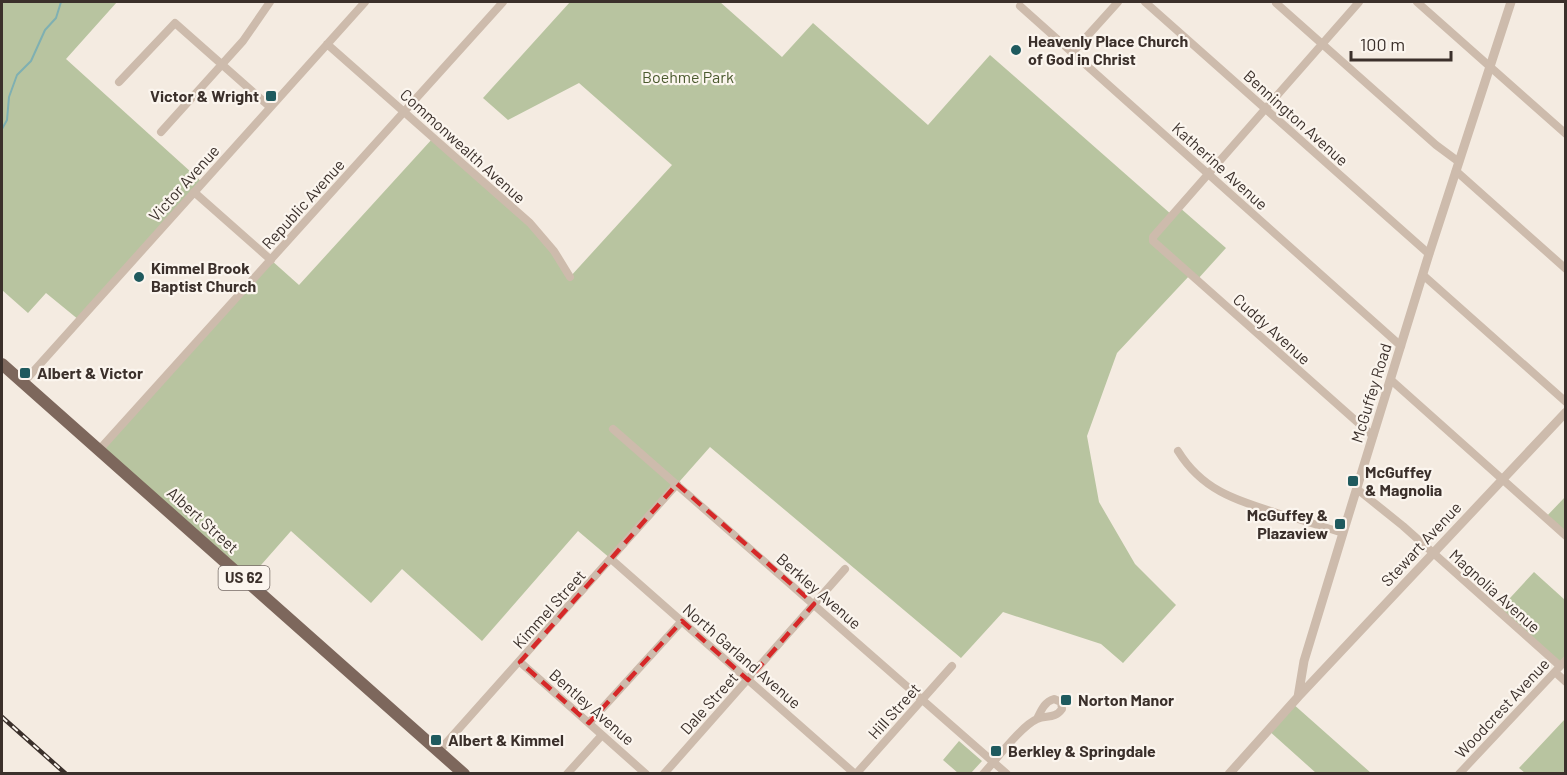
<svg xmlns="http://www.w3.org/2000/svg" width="1567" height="775" font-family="Barlow,sans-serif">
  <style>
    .green { fill: #b8c4a0 }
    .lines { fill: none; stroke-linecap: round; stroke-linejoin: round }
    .stream { stroke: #7fb0b2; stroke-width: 2 }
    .minor { stroke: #cdbbac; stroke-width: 8 }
    .tertiary { stroke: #cdbbac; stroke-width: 9 }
    .primary { stroke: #7d675c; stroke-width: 12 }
    .rail-casing { stroke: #3b302b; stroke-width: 4.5 }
    .rail { stroke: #fbf5ee; stroke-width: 2; stroke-dasharray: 7; stroke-linecap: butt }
    .marked { fill: none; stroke: #d62828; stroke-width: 4.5; stroke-dasharray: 12 8; stroke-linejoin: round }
    .poi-dot { fill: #1f5a5e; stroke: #fbf5ee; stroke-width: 2 }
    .labels { text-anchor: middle; stroke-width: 4.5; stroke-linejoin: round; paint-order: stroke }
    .shield { fill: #fbf5ee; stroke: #756b66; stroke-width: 1.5 }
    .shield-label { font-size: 15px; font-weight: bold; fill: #3b302b }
    .poi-label { font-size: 16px; font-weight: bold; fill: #3b302b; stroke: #fbf5ee; text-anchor: start }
    .park-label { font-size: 16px; fill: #4a5a2e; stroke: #fbf5ee }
    .street-label { font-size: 16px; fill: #3b302b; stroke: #fbf5ee }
  </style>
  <rect width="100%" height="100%" fill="#f4ebe1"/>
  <path class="green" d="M2 2H117L66 59 202 182 79 320 46 293 28 313 2 290Z
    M570 2H720L782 57 813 23 928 125 990 55 1172 215 1179 207 1226 248 1197 280 1190 275 1117 353 1087 436 1099 502 1135 564 1176 605 1123 663 1101 644 1003 612 961 658 710 447 611 559 578 531 482 641 402 569 371 603 291 531 247 581 99 450 271 260 299 285 433 138 530 223 570 277 672 165 579 83 508 120 483 98Z
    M1565 497V536L1545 518Z
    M1534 572 1565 600V660L1560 666 1498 611Z
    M1292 703 1371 773H1316L1268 730Z
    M1565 719V773H1525L1519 768Z
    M959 741 982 761 971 773H958L943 760Z"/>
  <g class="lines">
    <path class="stream" d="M2 129 7 120 9 97 17 75 31 61 45 30 56 18 61 2"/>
    <path class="minor" d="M1145 2 1429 254
      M1359 2 1153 237V241L1373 436
      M1417 2 1566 134
      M1276 3 1436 145 1459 162
      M1020 6 1401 346
      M327 44 530 223 554 251 570 277
      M1072 53 1118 2
      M119 82 175 23 270 107
      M161 132 243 41 270 2
      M1456 171 1566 269
      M194 192 271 260
      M1423 275 1566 402
      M1391 380 1566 536
      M23 383 365 2
      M613 429 1007 774
      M99 450 503 2
      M1178 451C1202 490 1235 500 1277 513 1299 519 1321 526 1343 533
      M1357 489 1403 526 1560 666
      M611 559 855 774
      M520 662 646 774
      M1555 672 1566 682
      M589 723 682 621
      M439 751 677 484
      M567 774 602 735
      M664 774 845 569
      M856 774 952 666
      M983 774C996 760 1021 726 1037 719 1046 715 1055 719 1062 709L1061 702 1054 699C1044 702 1041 711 1037 719
      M1459 774 1566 660"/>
    <path class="tertiary" d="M1298 697 1304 661 1343 533 1429 254 1511 2
      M1229 774 1298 697 1566 412"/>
    <path class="primary" d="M2 364 464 774"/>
    <defs>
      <path id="rail" d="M2 717 66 774"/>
    </defs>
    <use href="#rail" class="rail-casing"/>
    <use href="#rail" class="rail"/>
  </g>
  <path class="marked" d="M677 484 814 604 748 680 682 621 589 723 520 662Z"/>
  <g class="poi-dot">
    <circle cx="1016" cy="50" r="6"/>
    <rect x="265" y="90" width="12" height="12" rx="3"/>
    <circle cx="139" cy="277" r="6"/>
    <rect x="19" y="367" width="12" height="12" rx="3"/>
    <rect x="1347" y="475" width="12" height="12" rx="3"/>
    <rect x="1334" y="518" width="12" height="12" rx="3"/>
    <rect x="1060" y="694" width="12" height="12" rx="3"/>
    <rect x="430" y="734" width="12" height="12" rx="3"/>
    <rect x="990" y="745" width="12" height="12" rx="3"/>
  </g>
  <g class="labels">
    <rect class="shield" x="218.5" y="566" width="51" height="24" rx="4.5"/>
    <g class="shield-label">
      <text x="244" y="583">US 62</text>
    </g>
    <g class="poi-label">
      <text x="1028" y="47">Heavenly Place Church<tspan x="1028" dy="18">of God in Christ</tspan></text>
      <text x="259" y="102" text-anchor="end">Victor &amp; Wright</text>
      <text x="151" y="274">Kimmel Brook<tspan x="151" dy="18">Baptist Church</tspan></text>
      <text x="37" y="379">Albert &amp; Victor</text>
      <text x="1365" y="478">McGuffey<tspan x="1365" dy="18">&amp; Magnolia</tspan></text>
      <text x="1328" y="521" text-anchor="end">McGuffey &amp;<tspan x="1328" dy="18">Plazaview</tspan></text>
      <text x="1078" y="706">Norton Manor</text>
      <text x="448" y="746">Albert &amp; Kimmel</text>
      <text x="1008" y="757">Berkley &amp; Springdale</text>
    </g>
    <g class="park-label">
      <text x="688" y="83">Boehme Park</text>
    </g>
    <g class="street-label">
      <text transform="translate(1296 118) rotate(42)" y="6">Bennington Avenue</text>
      <text transform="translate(463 146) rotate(42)" y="6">Commonwealth Avenue</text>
      <text transform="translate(1220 166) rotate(42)" y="6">Katherine Avenue</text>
      <text transform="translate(184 183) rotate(-48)" y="6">Victor Avenue</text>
      <text transform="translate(303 204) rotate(-48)" y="6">Republic Avenue</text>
      <text transform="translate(1272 329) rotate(42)" y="6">Cuddy Avenue</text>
      <text transform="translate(1371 393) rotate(-73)" y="6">McGuffey Road</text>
      <text transform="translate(203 520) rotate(42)" y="6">Albert Street</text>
      <text transform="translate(1421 544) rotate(-47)" y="6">Stewart Avenue</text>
      <text transform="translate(819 591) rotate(41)" y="6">Berkley Avenue</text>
      <text transform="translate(1495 591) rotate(42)" y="6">Magnolia Avenue</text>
      <text transform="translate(549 609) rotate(-48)" y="6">Kimmel Street</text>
      <text transform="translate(742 656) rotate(41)" y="6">North Garland Avenue</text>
      <text transform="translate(709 703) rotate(-48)" y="6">Dale Street</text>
      <text transform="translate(592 707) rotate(41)" y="6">Bentley Avenue</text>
      <text transform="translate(1502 708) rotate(-47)" y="6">Woodcrest Avenue</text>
      <text transform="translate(894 711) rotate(-48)" y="6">Hill Street</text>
    </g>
  </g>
  <rect width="1567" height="775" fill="none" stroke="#3b302b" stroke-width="6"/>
  <path d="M1351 51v9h100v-9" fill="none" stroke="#3b302b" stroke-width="3"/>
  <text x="1360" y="51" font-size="18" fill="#3b302b" stroke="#fbf5ee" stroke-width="4.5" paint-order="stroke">100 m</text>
</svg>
